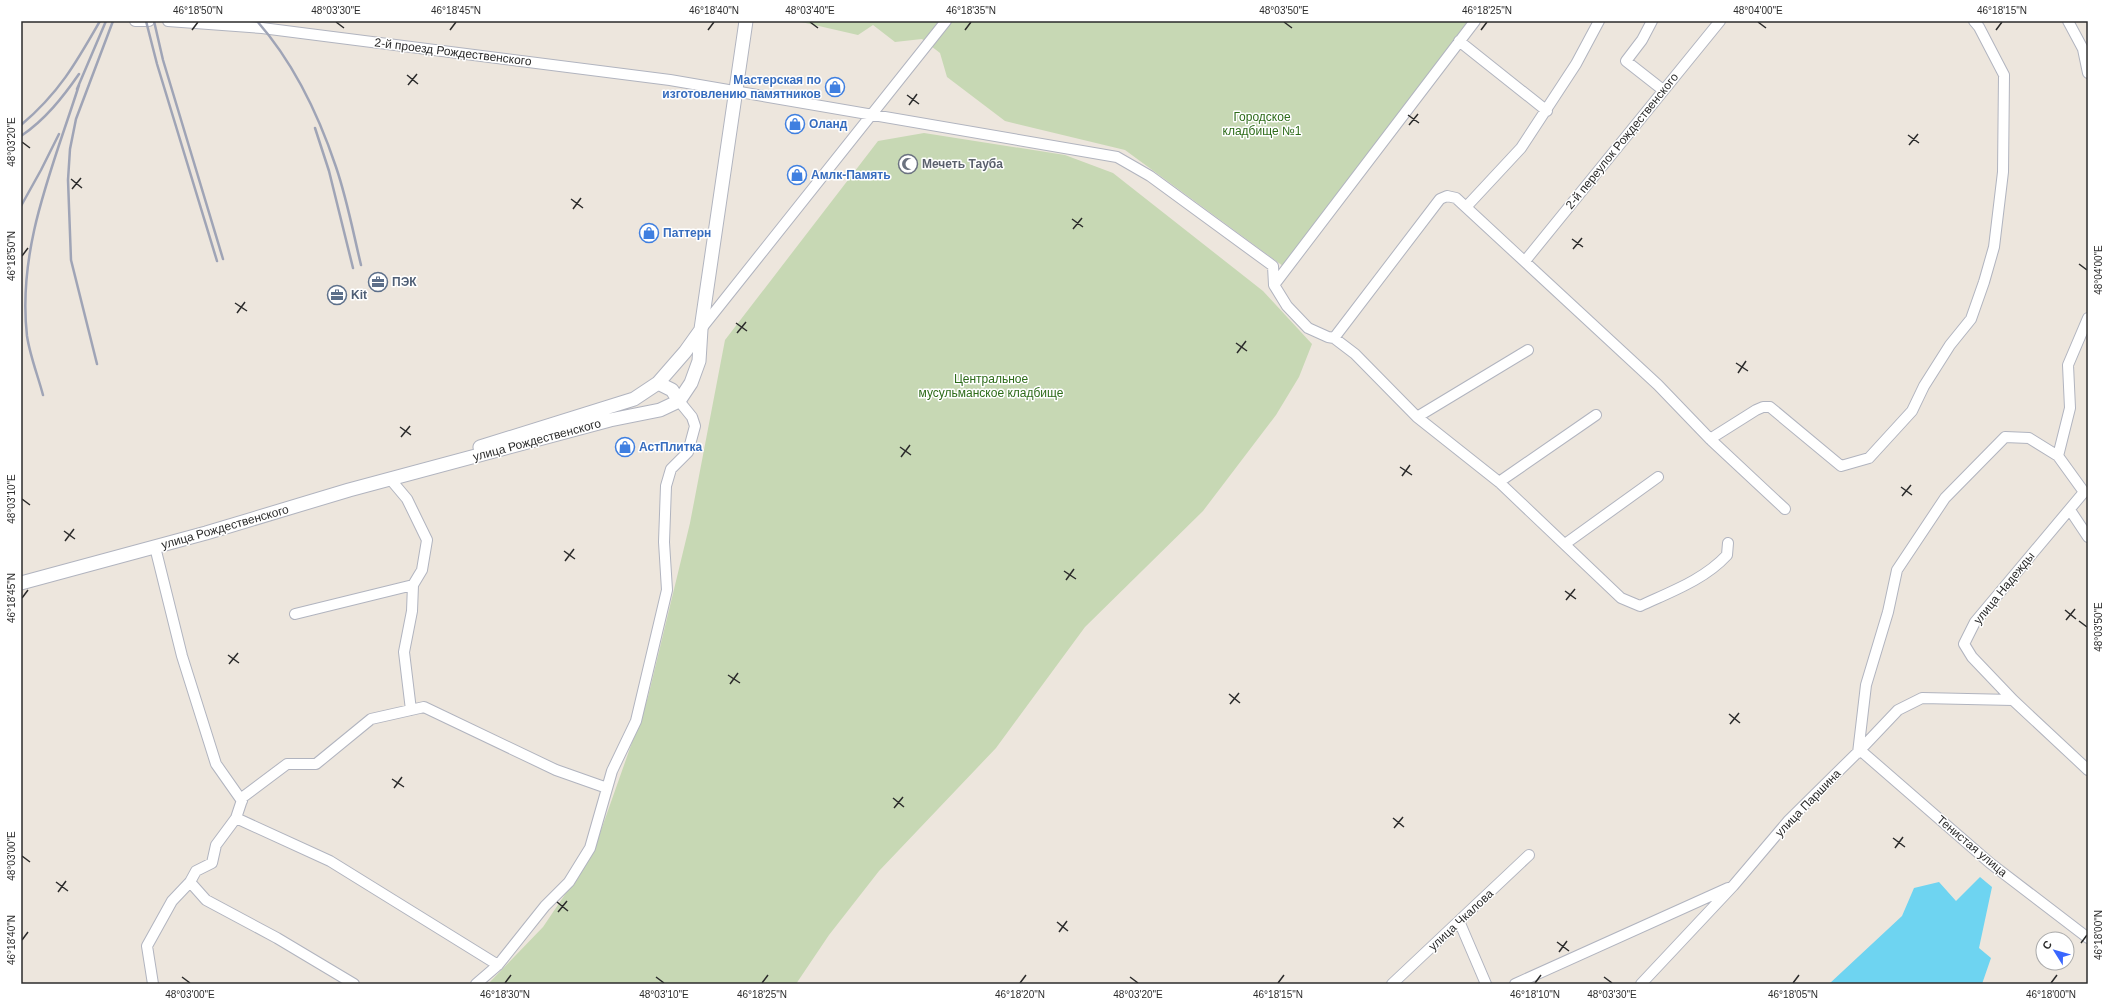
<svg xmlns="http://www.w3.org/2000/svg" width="2109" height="1005" font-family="Arial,sans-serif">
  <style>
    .cemetery { fill: #c7d8b4 }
    .water { fill: #6ed4f1 }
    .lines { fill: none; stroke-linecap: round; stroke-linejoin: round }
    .minor-casing { stroke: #b1b4bf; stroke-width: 12 }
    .secondary-casing { stroke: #b1b4bf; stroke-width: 15 }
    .minor { stroke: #fff; stroke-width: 10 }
    .secondary { stroke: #fff; stroke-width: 13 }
    .rail { stroke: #9fa4b6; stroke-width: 2.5 }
    .ticks { fill: none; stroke: #2b2b2b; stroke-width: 1.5 }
    .labels { text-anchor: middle; stroke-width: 3; stroke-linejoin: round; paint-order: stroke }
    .street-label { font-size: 12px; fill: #2b2b2b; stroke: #fff }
    .shop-label { font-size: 12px; font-weight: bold; fill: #366cbe; stroke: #fff; text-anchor: start }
    .park-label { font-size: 12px; fill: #2d6b19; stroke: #fff }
    .worship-label { font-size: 12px; font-weight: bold; fill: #5b616d; stroke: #fff; text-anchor: start }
    .service-label { font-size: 12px; font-weight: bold; fill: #4e5e75; stroke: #fff; text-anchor: start }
    .neatline { fill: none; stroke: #2b2b2b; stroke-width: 1.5 }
    .ticks-label { font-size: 10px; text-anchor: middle; fill: #2b2b2b }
  </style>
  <rect width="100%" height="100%" fill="#ede6dd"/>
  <path class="cemetery" d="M797 21H1472L1283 266 1125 150 1005 121 947 77 940 53 922 39 895 42 873 25 858 35Z
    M924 133 1065 155 1113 173 1263 291 1312 344 1299 377 1276 415 1203 511 1085 627 996 748 879 871 829 935 796 984H488L543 927 593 853 648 697 690 523 725 340 878 141Z"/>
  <path class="water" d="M1980 877 1992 887 1979 948 1991 958 1982 984H1829L1902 916 1914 888 1939 882 1956 901Z"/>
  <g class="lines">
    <defs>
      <path id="minor" d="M135 21H149
        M168 21 262 28 670 80 1117 157 1150 176 1273 266 1274 285 1287 306 1308 328 1328 337 1334 338 1355 354 1417 417 1499 482 1621 598 1640 606C1670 592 1704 580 1727 555L1728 543
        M1652 21 1642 40 1626 61 1663 90
        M2068 21 2083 49 2088 73
        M1459 41 1547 111
        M1467 206 1521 148 1576 64 1599 21
        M1525 261 1720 21
        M1274 285 1475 21
        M2088 318 2068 365 2070 408 2058 456 2084 492 1975 622 1964 644 1972 657 2013 700 2088 770
        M701 329 946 21
        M1334 338 1440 199 1447 196 1456 198 1658 385 1710 439 1785 509
        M1417 417 1528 350
        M1710 439 1756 410 1763 407H1770L1841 466 1869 458 1912 411 1924 386 1950 345 1971 319 1984 282 1994 247 2003 172 2004 75 1979 27 1974 21
        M391 480 407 499 427 540 422 570 413 585 412 611 404 652 411 710
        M1499 482 1596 415
        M2070 510 2088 537
        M1565 544 1658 477
        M155 547 182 656 216 764 242 801
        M295 614 413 585
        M1860 750 1990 863 2088 938
        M1858 753 1866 685 1888 612 1897 570 1945 498 2005 437 2029 438 2058 456
        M236 818 330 861 498 965
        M190 882 206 900 277 938 354 984
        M1459 921 1486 984
        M153 984 147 946 172 901 190 882 196 871 212 863 216 845 236 818 243 797 287 764H316L371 719 424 707 556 770 607 788
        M476 984 498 965 545 906 569 882 590 848 612 771 636 721 667 590 664 542 666 486 671 469 688 452 695 426 692 417 679 401
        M1392 984 1529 855
        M1515 984 1728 888
        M1641 984 1733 886 1789 820 1860 750 1898 710 1922 698 2013 700"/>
      <path id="secondary" d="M658 383 672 390 679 401
        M480 447 634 399 658 383 685 352 700 331
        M21 583 206 533 349 490 610 420 660 410 679 401 691 383 699 361 701 329 746 21"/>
    </defs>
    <use href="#minor" class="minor-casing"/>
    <use href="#secondary" class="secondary-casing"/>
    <use href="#minor" class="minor"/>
    <use href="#secondary" class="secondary"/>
    <path class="rail" d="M146 21 157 64 217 261
      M154 21 163 60 223 259
      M257 21C293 62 319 116 336 167 347 199 353 232 361 265
      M77 89 106 21
      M21 125C59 93 76 63 100 21
      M315 128 329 171 353 268
      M21 136C45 120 63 97 79 74
      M21 206 41 170 59 134
      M97 364 71 260 68 180 70 149 76 119 113 21
      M43 395C38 376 30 356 27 336 17 248 53 167 79 85"/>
  </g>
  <path class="ticks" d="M336 22 344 28M810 22 818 28M1284 22 1292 28M1758 22 1766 28M192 30 198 22M450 30 456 22M708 30 714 22M965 30 971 22M1481 30 1487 22M1996 30 2002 22M407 75 418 84M408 85 417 74M907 95 919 104M909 105 917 94M1408 115 1419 123M1409 125 1418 114M1908 135 1919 143M22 142 30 148M1909 145 1918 134M71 179 82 188M72 189 81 178M571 199 583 208M573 209 581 198M1072 219 1083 227M1073 229 1082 218M1572 239 1583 247M1573 249 1582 238M22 256 28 248M2079 264 2087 270M235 303 247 311M237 313 245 302M736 323 747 331M737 333 746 322M1236 343 1247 351M1237 353 1246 341M1736 363 1748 371M1738 373 1746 361M400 427 411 435M401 437 410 426M900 447 911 455M901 457 910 445M1400 467 1412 475M1402 476 1410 465M1901 487 1912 495M1902 496 1911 485M22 499 30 505M64 531 75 539M65 541 74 529M564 551 575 559M565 561 574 549M1064 571 1076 579M1066 580 1074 569M1565 591 1576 599M22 598 28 590M1566 600 1575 589M2065 610 2076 619M2066 620 2075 609M2079 621 2087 627M228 655 239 663M229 664 238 653M728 675 740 683M730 684 738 673M1229 694 1240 703M1230 704 1239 693M1729 714 1740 723M1730 724 1739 713M392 779 404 787M394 788 402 777M893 798 904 807M894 808 903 797M1393 818 1404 827M1394 828 1403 817M1893 838 1905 847M1895 848 1903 837M22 856 30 862M56 882 68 891M58 892 66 881M557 902 568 911M558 912 567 901M1057 922 1068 931M1059 932 1067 921M22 940 28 932M1557 942 1569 951M2081 943 2087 935M1559 952 1567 941M182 977 190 983M656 977 664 983M1130 977 1138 983M1604 977 1612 983M505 983 511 975M762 983 768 975M1020 983 1026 975M1278 983 1284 975M1535 983 1541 975M1793 983 1799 975M2051 983 2057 975"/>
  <defs>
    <symbol id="shop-ring" viewBox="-11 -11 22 22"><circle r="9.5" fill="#fff" stroke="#3f7fe0" stroke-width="1.5"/><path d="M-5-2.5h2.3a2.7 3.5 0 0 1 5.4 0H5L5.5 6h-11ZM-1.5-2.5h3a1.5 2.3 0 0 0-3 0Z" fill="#3f7fe0"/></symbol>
    <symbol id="mosque-ring" viewBox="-11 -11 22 22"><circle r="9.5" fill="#fff" stroke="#6b7280" stroke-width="1.5"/><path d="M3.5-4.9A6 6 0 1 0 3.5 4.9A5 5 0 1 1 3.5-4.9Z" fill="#6b7280"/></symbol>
    <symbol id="office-ring" viewBox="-11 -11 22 22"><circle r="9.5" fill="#fff" stroke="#5c6f8a" stroke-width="1.5"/><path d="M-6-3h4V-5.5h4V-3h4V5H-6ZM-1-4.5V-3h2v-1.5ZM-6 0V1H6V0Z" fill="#5c6f8a"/></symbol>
  </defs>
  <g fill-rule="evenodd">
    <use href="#shop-ring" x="824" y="76" width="22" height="22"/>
    <use href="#shop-ring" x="784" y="113" width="22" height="22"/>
    <use href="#mosque-ring" x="897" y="153" width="22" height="22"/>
    <use href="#shop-ring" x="786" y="164" width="22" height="22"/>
    <use href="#shop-ring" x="638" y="222" width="22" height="22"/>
    <use href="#office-ring" x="367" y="271" width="22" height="22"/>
    <use href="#office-ring" x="326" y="284" width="22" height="22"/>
    <use href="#shop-ring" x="614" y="436" width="22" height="22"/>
  </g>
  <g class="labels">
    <g class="street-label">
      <text transform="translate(453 52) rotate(7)" y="4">2-й проезд Рождественского</text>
      <text transform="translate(1622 141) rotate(-51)" y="4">2-й переулок Рождественского</text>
      <text transform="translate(537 440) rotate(-15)" y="4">улица Рождественского</text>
      <text transform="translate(225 527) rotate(-16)" y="4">улица Рождественского</text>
      <text transform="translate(2004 588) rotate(-51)" y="4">улица Надежды</text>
      <text transform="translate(1808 803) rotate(-46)" y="4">улица Паршина</text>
      <text transform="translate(1972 846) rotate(40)" y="4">Тенистая улица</text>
      <text transform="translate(1461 920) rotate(-43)" y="4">улица Чкалова</text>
    </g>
    <g class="shop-label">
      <text x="821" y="84" text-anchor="end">Мастерская по<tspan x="821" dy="14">изготовлению памятников</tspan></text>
      <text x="809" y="128">Оланд</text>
      <text x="811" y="179">Амлк-Память</text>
      <text x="663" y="237">Паттерн</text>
      <text x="639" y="451">АстПлитка</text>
    </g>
    <g class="park-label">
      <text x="1262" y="121">Городское<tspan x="1262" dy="14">кладбище №1</tspan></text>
      <text x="991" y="383">Центральное<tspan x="991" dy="14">мусульманское кладбище</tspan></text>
    </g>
    <g class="worship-label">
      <text x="922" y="168">Мечеть Тауба</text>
    </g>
    <g class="service-label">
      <text x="392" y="286">ПЭК</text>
      <text x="351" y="299">Kit</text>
    </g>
  </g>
  <rect width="2109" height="1005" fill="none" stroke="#ffffff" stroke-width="44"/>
  <g transform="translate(2055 951) rotate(307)"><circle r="19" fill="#ffffff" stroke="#aaaaaa"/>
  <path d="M0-3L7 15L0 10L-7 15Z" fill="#3966fe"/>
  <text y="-6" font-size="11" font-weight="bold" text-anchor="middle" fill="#2b2b2b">С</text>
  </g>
  <rect x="22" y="22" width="2065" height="961" class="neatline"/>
  <g class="ticks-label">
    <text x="198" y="14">46°18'50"N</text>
    <text x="336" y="14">48°03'30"E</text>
    <text x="456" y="14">46°18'45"N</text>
    <text x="714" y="14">46°18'40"N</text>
    <text x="810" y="14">48°03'40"E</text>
    <text x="971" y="14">46°18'35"N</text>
    <text x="1284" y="14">48°03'50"E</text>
    <text x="1487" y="14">46°18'25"N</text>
    <text x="1758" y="14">48°04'00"E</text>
    <text x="2002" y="14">46°18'15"N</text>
    <text transform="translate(11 142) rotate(-90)" y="4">48°03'20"E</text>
    <text transform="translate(11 256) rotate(-90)" y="4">46°18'50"N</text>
    <text transform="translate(2098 270) rotate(-90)" y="4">48°04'00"E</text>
    <text transform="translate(11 499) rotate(-90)" y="4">48°03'10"E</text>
    <text transform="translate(11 598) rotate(-90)" y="4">46°18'45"N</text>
    <text transform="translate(2098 627) rotate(-90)" y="4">48°03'50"E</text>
    <text transform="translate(11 856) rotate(-90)" y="4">48°03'00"E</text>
    <text transform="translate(2098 935) rotate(-90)" y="4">46°18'00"N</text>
    <text transform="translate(11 940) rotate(-90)" y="4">46°18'40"N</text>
    <text x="190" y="998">48°03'00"E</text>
    <text x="505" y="998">46°18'30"N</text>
    <text x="664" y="998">48°03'10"E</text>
    <text x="762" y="998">46°18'25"N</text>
    <text x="1020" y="998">46°18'20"N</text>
    <text x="1138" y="998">48°03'20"E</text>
    <text x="1278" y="998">46°18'15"N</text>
    <text x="1535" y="998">46°18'10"N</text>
    <text x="1612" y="998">48°03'30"E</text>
    <text x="1793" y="998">46°18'05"N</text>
    <text x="2051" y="998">46°18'00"N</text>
  </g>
</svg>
